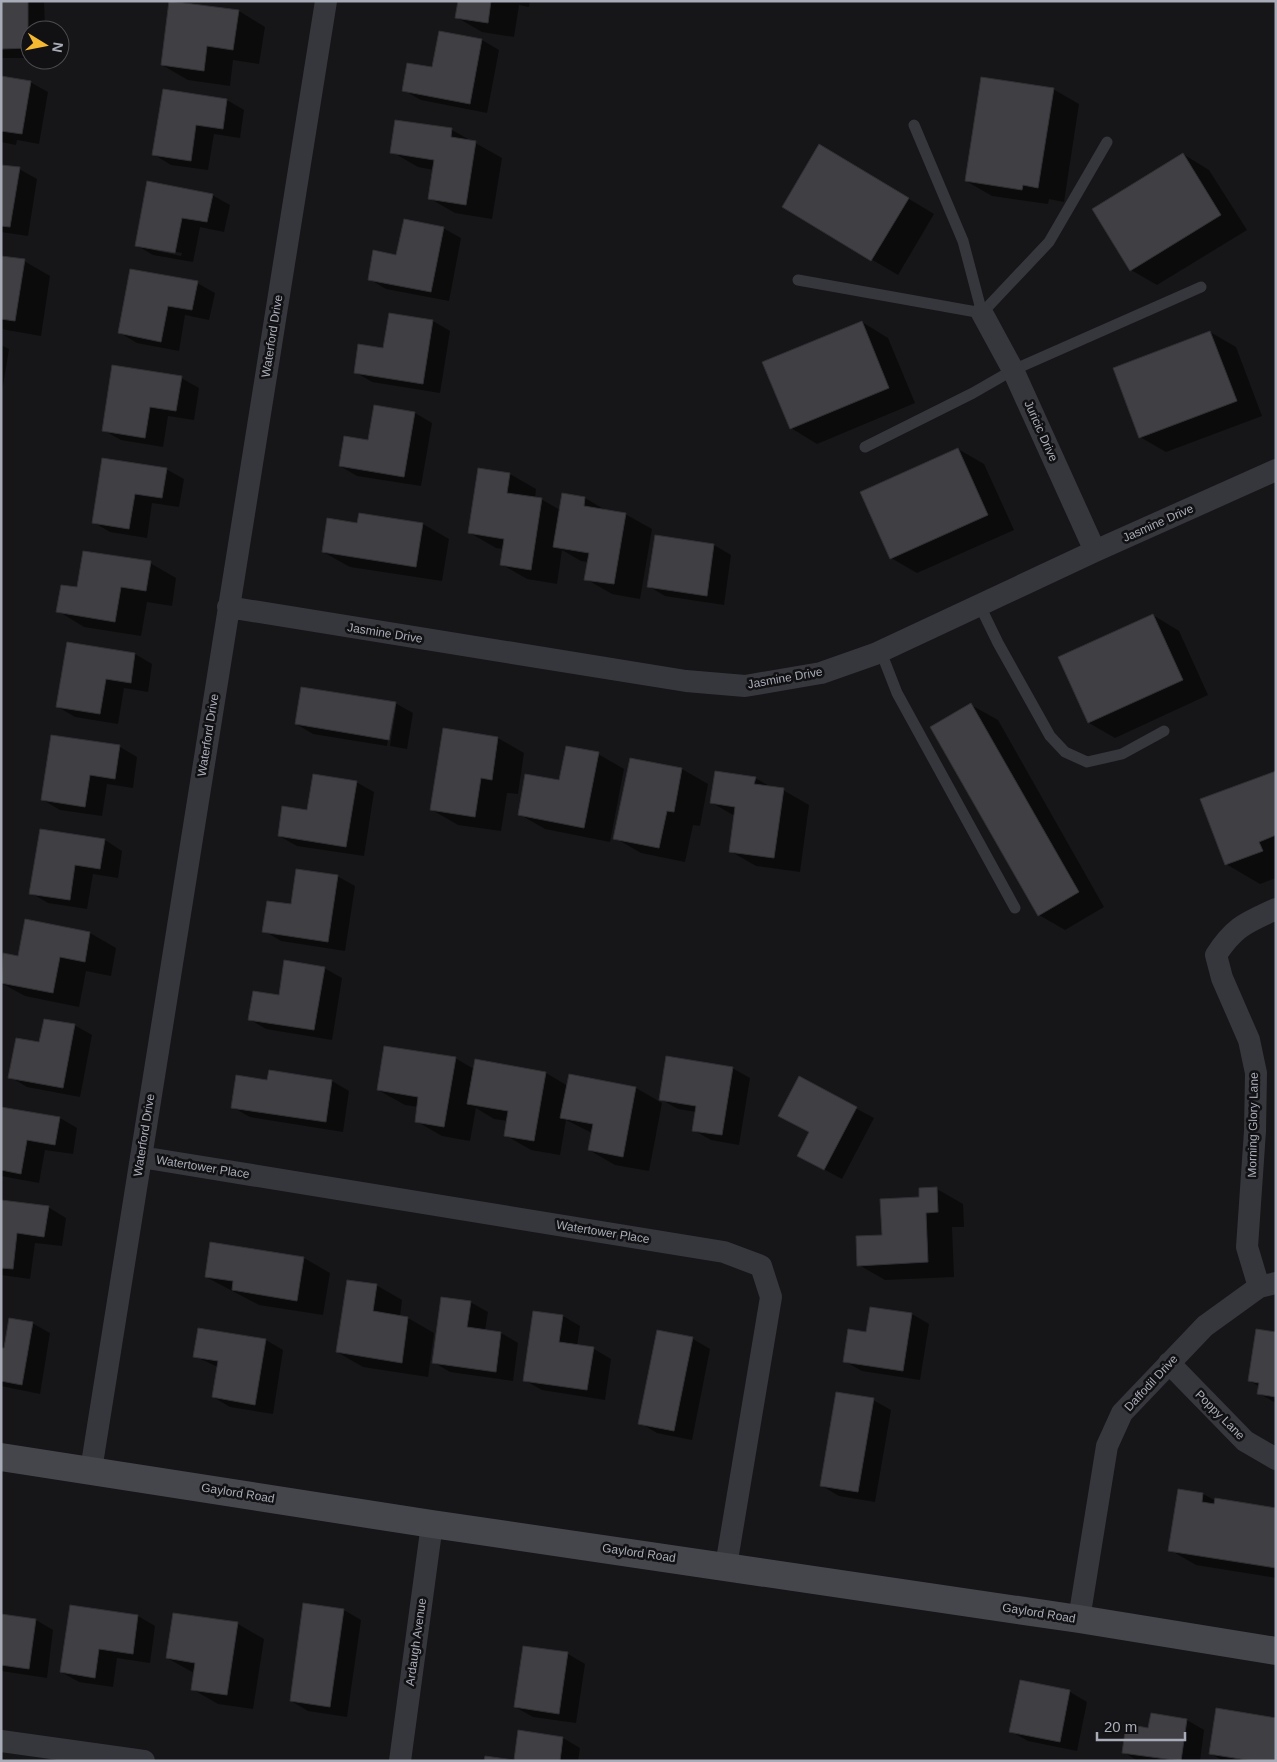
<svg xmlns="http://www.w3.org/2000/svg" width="1277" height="1762" font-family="Arial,sans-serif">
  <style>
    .shadow { fill: #0007; fill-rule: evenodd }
    .building { fill: #404044; stroke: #302f33 }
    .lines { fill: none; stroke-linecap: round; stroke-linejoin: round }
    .lane { stroke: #36373c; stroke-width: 11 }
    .street { stroke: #36373c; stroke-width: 22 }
    .secondary { stroke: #44464c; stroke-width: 28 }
    .labels { text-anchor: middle; stroke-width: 5; stroke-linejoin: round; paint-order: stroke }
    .street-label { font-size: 12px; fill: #a7acb8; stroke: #111012 }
  </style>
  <rect width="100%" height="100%" fill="#161517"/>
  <path class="shadow" d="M1 1H44L45 30H30V58H1Z
    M459 1H530L529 7 519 5 514 37 482 32 456 17Z
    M239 11 265 27 259 64 233 60 230 86 188 80 162 65Z
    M440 32 482 40 499 50 487 113 421 100 403 90 433 68Z
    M1 77 30 82 48 92 39 144 17 140 16 145 1 142Z
    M1053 89 1079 104 1064 202 1049 199 1048 204 992 196 966 181Z
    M164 90 227 100 244 110 240 138 214 134 208 170 171 165 153 154Z
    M452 130 502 158 492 219 455 213 429 198 434 170 418 167 392 152Z
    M1183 154 1209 170 1247 230 1157 285 1131 270Z
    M846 161 934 214 898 275 783 207Z
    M1 166 19 169 37 179 28 236 1 232Z
    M212 195 230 205 224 232 200 227 193 262 153 255 136 245ZM153 248 182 253 181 256 153 250Z
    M443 228 461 238 449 301 386 289 369 279 397 256Z
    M1 257 24 261 50 276 41 336 1 329Z
    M197 283 215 293 209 320 185 315 179 351 137 343 120 333Z
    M390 314 433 321 450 331 440 393 372 382 355 372 384 349Z
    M862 322 888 338 915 403 817 444 791 428Z
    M1210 332 1236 347 1262 416 1166 452 1140 437Z
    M1 345 9 349 1 398Z
    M181 378 199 388 194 420 168 416 163 447 121 440 103 430Z
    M415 413 432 423 421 486 357 476 340 466 369 441Z
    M958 449 984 464 1014 530 917 573 891 558Z
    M166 469 184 479 179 507 152 503 147 538 110 532 93 522Z
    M510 474 536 489 535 498 541 499 560 510 585 498 607 511 625 514 652 529 640 599 612 594 586 579 588 562 581 561 562 550 557 584 527 579 501 564 503 549 496 548 470 533Z
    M359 524H423L449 539 442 581 350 567 323 552Z
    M656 537 714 545 731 555 724 605 665 596 648 586Z
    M150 563 176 578 172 606 147 602 141 636 84 627 58 611 78 589Z
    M1153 615 1179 631 1208 695 1115 738 1089 723 1060 658Z
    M68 644 135 654 152 664 148 692 124 688 118 724 75 717 58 707Z
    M395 703 413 713 407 749 390 746 396 708H393L387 746 313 734 296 724Z
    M971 705 998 720 1104 907 1065 930 1039 915Z
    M445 729 498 738 524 753 518 794 507 793 501 831 458 825 432 810Z
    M52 736 120 747 137 757 133 788 107 784 102 816 60 810 43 800Z
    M598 754 624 769 610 842 545 829 519 814Z
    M631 759 682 769 708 784 700 826 693 825 685 862 641 853 615 838Z
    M1276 772V878L1260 884 1226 864Z
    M755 778 773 788 783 790 809 805 800 872 756 866 730 851 735 816 712 803Z
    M356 782 374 792 364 856 297 846 279 836 308 812Z
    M105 840 122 851 118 878 93 874 87 909 48 903 31 893Z
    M337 876 355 886 345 951 281 941 264 931 292 905Z
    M26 921 90 933 116 948 111 976 86 971 79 1007 25 996 1 983 4 955 19 957Z
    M324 968 342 978 332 1040 266 1029 249 1019Z
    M74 1025 92 1035 80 1097 27 1087 10 1077 40 1044Z
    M455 1058 474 1069 546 1073 568 1086 636 1088 662 1103 649 1171 615 1165 589 1150 592 1133 566 1120 560 1155 531 1150 505 1135 508 1121 494 1119 476 1108 470 1141 442 1136 416 1121 418 1107 405 1105 378 1090Z
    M732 1068 750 1078 739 1145 711 1140 693 1130 696 1112 678 1109 660 1099Z
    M270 1071 332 1081 349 1091 343 1132 250 1117 232 1107 268 1081Z
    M799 1078 874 1118 842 1179 816 1165Z
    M1 1108 60 1118 77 1128 73 1154 45 1150 39 1183 1 1176Z
    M937 1189 963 1204 964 1227H952L954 1277 885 1280 859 1265 920 1198Z
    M1 1201 48 1207 66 1218 62 1246 35 1243 30 1279 1 1275Z
    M304 1258 330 1273 323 1315 259 1305 206 1277Z
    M376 1285 402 1300 400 1317 408 1318 434 1333 428 1377 363 1367 337 1352Z
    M470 1302 488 1312 485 1331 501 1333 518 1343 513 1381 450 1372 433 1362Z
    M912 1314 929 1324 920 1380 862 1371 844 1361Z
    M563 1316 580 1326 577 1346 594 1349 611 1359 605 1400 542 1390 524 1380Z
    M32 1323 50 1333 40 1394 1 1386V1349L5 1350Z
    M658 1331 693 1339 710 1349 692 1440 657 1433 640 1423Z
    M1276 1334V1403L1258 1393 1259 1386 1249 1381Z
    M266 1340 283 1350 273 1414 230 1407 213 1397 218 1367 194 1356Z
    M873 1400 891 1410 875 1502 839 1496 822 1486Z
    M1179 1490 1203 1494 1216 1501 1276 1509V1578L1196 1565 1170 1550Z
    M344 1610 361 1620 347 1717 308 1711 291 1701Z
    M174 1614 238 1624 264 1639 253 1709 218 1704 192 1689 194 1673 167 1658Z
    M1 1615 36 1620 53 1630 47 1678 1 1671Z
    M138 1616 155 1626 150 1663 117 1658 113 1687 79 1682 61 1672Z
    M568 1654 585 1664 576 1723 533 1717 515 1707Z
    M1021 1681 1070 1692 1087 1702 1077 1751 1028 1741 1010 1731Z
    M1187 1720 1204 1730 1200 1761H1138L1123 1752 1149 1729Z
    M563 1738 580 1748 578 1761H515Z
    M1210 1753 1276 1761H1223Z"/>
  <path class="building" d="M1 1H28V48L1 49Z
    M169 1 239 10 233 50 207 46 204 71 161 65Z
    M458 1H491L488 23 455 18Z
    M439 31 482 39 470 104 402 91 407 63 432 67Z
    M1 76 31 81 22 134 1 131Z
    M981 77 1054 88 1038 188 1023 185 1022 190 965 181Z
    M163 89 227 99 223 129 196 125 191 161 152 155Z
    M395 120 452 128 451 137 476 141 466 205 428 199 434 160 390 153Z
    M819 144 909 198 871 261 782 207Z
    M1183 153 1221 215 1130 271 1092 209Z
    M1 165 20 167 10 227 1 226Z
    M147 181 213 194 207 222 182 218 175 253 135 246Z
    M404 219 444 227 431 292 368 280 373 250 396 255Z
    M1 256 25 259 15 321 1 319Z
    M130 269 198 281 192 310 168 306 161 342 118 333Z
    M389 313 433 320 423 384 354 373 358 344 383 348Z
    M862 321 889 388 790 429 762 362Z
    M1210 331 1237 401 1139 438 1113 368Z
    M112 365 182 376 176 411 150 407 145 438 102 431Z
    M374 405 415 412 404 477 339 466 344 436 368 440Z
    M958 448 988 515 890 559 860 492Z
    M102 458 167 468 162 498 135 494 129 529 92 523Z
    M478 468 510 473 507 493 542 498 531 570 500 565 504 539 468 533Z
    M562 493 585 497 584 506 626 513 614 584 584 580 589 553 553 547Z
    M359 513 423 523 416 567 322 552 327 518 357 523Z
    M655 535 714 544 707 596 647 587Z
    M83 551 151 561 146 591 121 587 115 622 56 612 61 585 77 587Z
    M1153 614 1183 680 1088 723 1058 657Z
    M67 642 135 653 131 683 106 679 100 714 56 707Z
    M301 687 396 702 389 740 295 724Z
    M971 703 1079 892 1038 916 930 727Z
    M443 728 498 737 492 780 481 778 475 817 430 810Z
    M51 735 120 745 115 779 90 775 85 807 41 800Z
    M566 746 599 752 584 828 518 815 525 774 559 780Z
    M630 758 682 768 674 812 667 811 659 848 613 839Z
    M715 771 756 777 754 784 784 788 774 858 729 852 735 807 710 803Z
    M1276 771V835L1259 842 1263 851 1225 865 1200 799Z
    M313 774 357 781 346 847 278 836 282 806 307 810Z
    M40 829 105 839 100 869 75 865 70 900 29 894Z
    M296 869 338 875 328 942 262 932 267 901 291 904Z
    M25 919 90 932 85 962 60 957 53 993 1 983 3 953 18 956Z
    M284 960 325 967 314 1030 248 1020 253 991 279 995Z
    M44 1019 75 1024 63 1088 8 1078 16 1038 39 1042Z
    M384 1046 456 1057 444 1127 415 1122 418 1097 377 1090Z
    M666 1056 733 1067 722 1135 692 1131 696 1106 659 1100Z
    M475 1059 546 1072 534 1141 504 1136 508 1111 467 1104Z
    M269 1070 332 1080 326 1122 231 1108 236 1075 267 1080Z
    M569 1074 636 1087 623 1157 588 1150 593 1124 560 1118Z
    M799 1076 857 1107 824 1170 797 1156 809 1132 778 1116Z
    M1 1107 60 1117 55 1145 27 1140 21 1174 1 1170Z
    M937 1187 938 1212 926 1213 928 1262 857 1266 856 1236 882 1235 880 1199 919 1197V1188Z
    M1 1200 49 1206 44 1237 17 1233 13 1269 1 1268Z
    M210 1242 304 1257 297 1301 232 1290 233 1281 205 1277Z
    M347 1280 377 1284 373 1311 408 1317 402 1363 336 1352Z
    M441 1297 471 1301 467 1327 501 1332 496 1372 432 1363Z
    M870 1307 912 1313 903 1371 843 1362 848 1329 866 1332Z
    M533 1311 563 1315 559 1342 594 1347 587 1390 523 1381Z
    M9 1318 33 1322 22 1385 1 1381V1348H4Z
    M198 1328 266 1339 255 1405 212 1397 218 1361 193 1357Z
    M1256 1329 1276 1332V1397L1257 1394 1259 1383 1248 1381Z
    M657 1330 693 1337 674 1431 638 1424Z
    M836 1392 874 1398 858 1492 820 1486Z
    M1178 1489 1203 1493 1202 1502 1214 1504 1215 1498 1276 1508V1568L1168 1551Z
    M303 1603 344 1609 330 1707 290 1701Z
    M70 1605 138 1615 133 1654 99 1649 95 1678 60 1672Z
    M173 1613 238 1622 227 1695 191 1690 195 1663 166 1658Z
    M1 1614 36 1619 29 1669 1 1665Z
    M523 1646 568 1652 559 1714 514 1707Z
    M1020 1680 1070 1690 1060 1742 1009 1732Z
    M1216 1708 1276 1718V1761H1253L1209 1754Z
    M1151 1713 1187 1719 1181 1761 1122 1753 1126 1724 1148 1728Z
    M518 1730 563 1737 560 1761H484L485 1756 514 1760Z"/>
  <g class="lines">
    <path class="lane" d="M914 125 963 241 982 313
      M798 280 982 313
      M982 313 1049 242 1107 142
      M865 447 973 393 1013 370 1201 287
      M980 606 998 643 1050 736 1065 752 1087 762 1122 754 1164 731
      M881 652 897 693 1015 908"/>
    <path class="street" d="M982 313 1013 370 1095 551
      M228 607 686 681 745 686 821 673 875 654 1095 551 1276 470
      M141 1157 724 1252 761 1266 771 1297 726 1566
      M1259 1287 1247 1247 1255 1131 1256 1073 1249 1040 1222 978 1216 955C1235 926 1246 923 1276 909
      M1169 1363 1245 1441 1276 1459
      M91 1470 326 1
      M1079 1619 1107 1446 1122 1413 1205 1326 1259 1287 1276 1283
      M1 1741 144 1761
      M400 1761 432 1524"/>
    <path class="secondary" d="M1 1457 432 1524 1079 1619 1276 1651"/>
  </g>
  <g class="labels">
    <g class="street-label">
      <text transform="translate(272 336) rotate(-81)" y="4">Waterford Drive</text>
      <text transform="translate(1041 431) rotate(66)" y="4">Juricic Drive</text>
      <text transform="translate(1158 523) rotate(-24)" y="4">Jasmine Drive</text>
      <text transform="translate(385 633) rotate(9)" y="4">Jasmine Drive</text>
      <text transform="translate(785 678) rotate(-10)" y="4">Jasmine Drive</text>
      <text transform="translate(208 735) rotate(-81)" y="4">Waterford Drive</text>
      <text transform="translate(1253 1125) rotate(-89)" y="4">Morning Glory Lane</text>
      <text transform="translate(144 1135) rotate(-81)" y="4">Waterford Drive</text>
      <text transform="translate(203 1167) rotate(9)" y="4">Watertower Place</text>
      <text transform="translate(603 1232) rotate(9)" y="4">Watertower Place</text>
      <text transform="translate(1151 1383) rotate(-47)" y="4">Daffodil Drive</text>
      <text transform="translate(1220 1415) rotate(45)" y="4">Poppy Lane</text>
      <text transform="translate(238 1493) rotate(9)" y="4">Gaylord Road</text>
      <text transform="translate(639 1553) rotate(8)" y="4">Gaylord Road</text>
      <text transform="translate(1039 1613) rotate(9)" y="4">Gaylord Road</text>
      <text transform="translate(416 1642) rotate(-82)" y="4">Ardaugh Avenue</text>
    </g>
  </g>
  <rect width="1277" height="1762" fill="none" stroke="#a7acb8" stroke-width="5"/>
  <g transform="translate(45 45) rotate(100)"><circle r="24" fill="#111012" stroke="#4d4e54"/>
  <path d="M0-4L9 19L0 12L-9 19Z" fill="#f3b932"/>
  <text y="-8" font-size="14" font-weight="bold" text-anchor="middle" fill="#a7acb8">N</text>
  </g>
  <path d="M1097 1732v8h88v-8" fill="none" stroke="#a7acb8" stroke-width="2.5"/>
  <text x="1104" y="1732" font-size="15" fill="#a7acb8" stroke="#111012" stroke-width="4" paint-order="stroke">20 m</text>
</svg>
